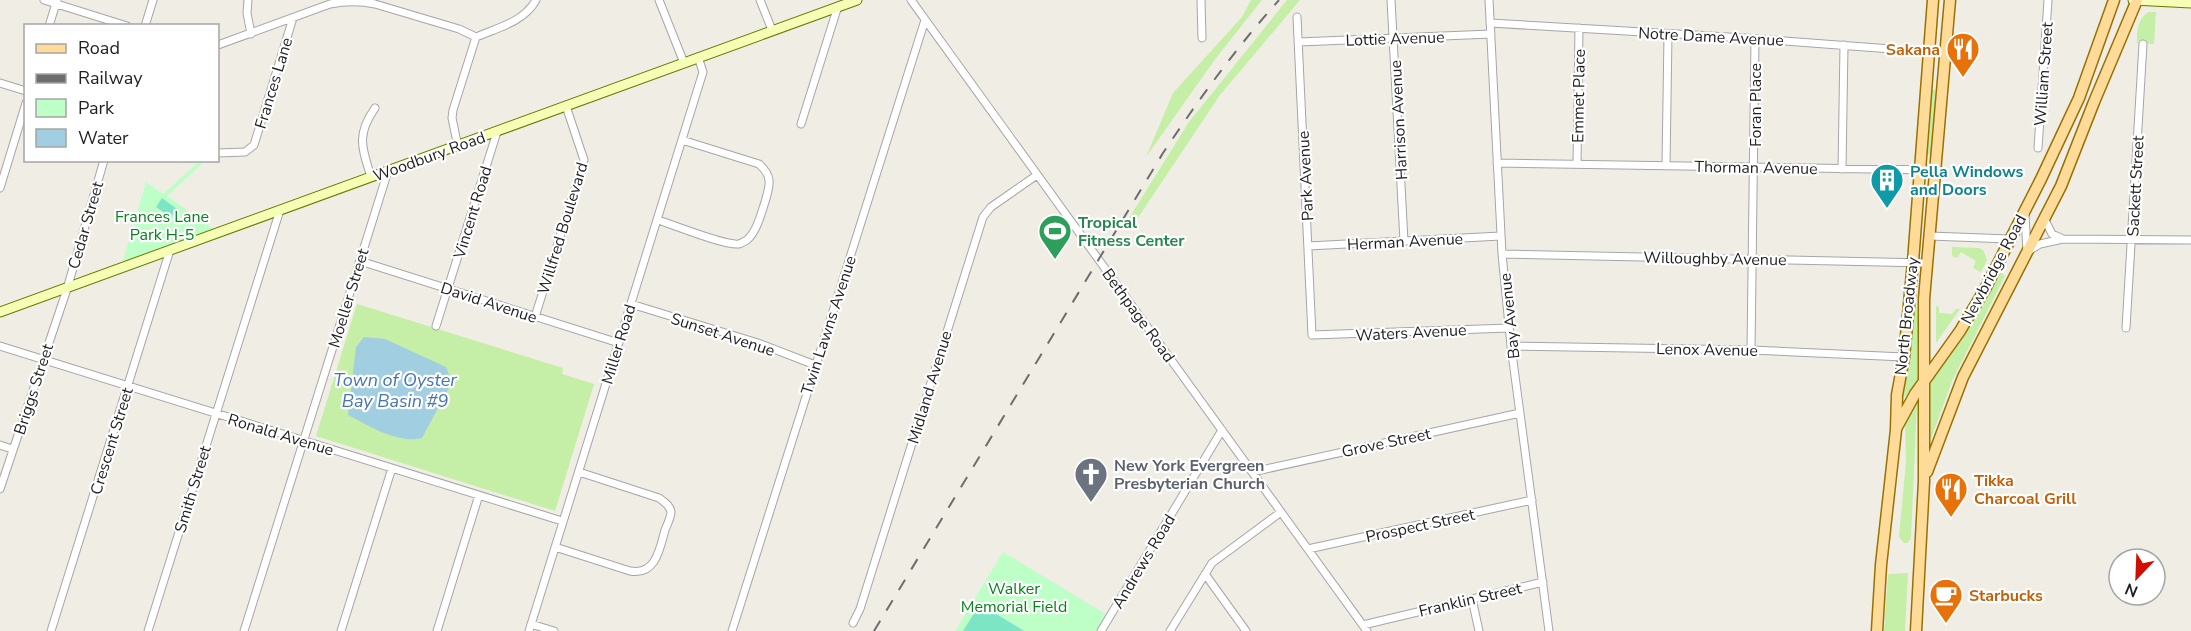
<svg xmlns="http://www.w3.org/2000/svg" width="2191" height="631" font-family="'Nunito Sans',sans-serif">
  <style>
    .grass { fill: #c5eea6 }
    .park { fill: #befec7 }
    .pitch { fill: #7ce5c4 }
    .water { fill: #a1cee1 }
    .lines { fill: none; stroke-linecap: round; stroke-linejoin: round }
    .street-casing { stroke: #a6a6a6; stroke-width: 9 }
    .secondary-casing { stroke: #657b00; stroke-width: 11 }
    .primary-casing { stroke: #997100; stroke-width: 13 }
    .street { stroke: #fff; stroke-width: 7 }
    .secondary { stroke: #f5feb4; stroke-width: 9 }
    .primary { stroke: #ffdb9a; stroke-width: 10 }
    .rail { stroke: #6d6d6d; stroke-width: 2; stroke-dasharray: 12 12; stroke-linecap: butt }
    .labels { text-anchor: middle; stroke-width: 4.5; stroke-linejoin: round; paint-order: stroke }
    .street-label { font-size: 16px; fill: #1f1f1f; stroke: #fff }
    .food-label { font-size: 16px; font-weight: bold; fill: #c56008; stroke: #fff; text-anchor: start }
    .culture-label { font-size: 16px; font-weight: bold; fill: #0d838f; stroke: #fff; text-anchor: start }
    .park-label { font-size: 16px; fill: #038617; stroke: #fff }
    .leisure-label { font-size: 16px; font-weight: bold; fill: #27864d; stroke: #fff; text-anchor: start }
    .worship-label { font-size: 16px; font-weight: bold; fill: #5b616d; stroke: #fff; text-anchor: start }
    .water-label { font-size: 18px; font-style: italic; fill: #4375b6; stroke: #fff }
  </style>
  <rect width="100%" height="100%" fill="#f0ede4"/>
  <path class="grass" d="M1251 0H1262L1216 58 1146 157 1173 93 1242 17Z
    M1287 0H1300L1220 95 1129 231 1126 223 1189 122Z
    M2149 12H2156L2154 44 2137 43C2137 31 2137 19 2149 12Z
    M1932 89 1935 90 1936 102 1931 154 1928 155 1927 154Z
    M1952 247 1979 248 1983 250 1987 260 1981 272 1973 268 1976 261 1961 252 1957 258 1952 256Z
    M2002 273 2005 276 1952 381 1931 439H1927V383L1998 274Z
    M1913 301 1916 302 1919 325 1918 380 1905 397H1902Z
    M357 304 563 368 562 374 594 384 555 511 316 436Z
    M1936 306 1939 307V313L1952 314 1956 309H1960L1936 343Z
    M1915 402H1917L1911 538 1907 543H1904L1899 537 1906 462 1905 422Z
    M1908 573 1905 631H1884L1888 576 1889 574Z"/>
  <path class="park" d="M200 161 202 164 167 196 219 233 121 268 146 182 163 194Z
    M1003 552 1109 616 1100 631H955Z"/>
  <path class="pitch" d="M162 198 177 209 171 217 156 207Z
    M980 604 1024 631H963Z"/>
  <path class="water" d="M364 337 385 339 446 367 452 382 422 438C398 444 369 426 348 415L356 347Z"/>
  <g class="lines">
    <defs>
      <path id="street" d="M44 0 127 26
        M248 0 247 13 251 34
        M659 0 684 63
        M760 0 772 30
        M911 0 1367 631
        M1201 0 1202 38
        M1391 0 1404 241
        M1489 0 1502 254 1511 346 1549 631
        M1297 17 1312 335 1509 328
        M1490 23 1745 38 1931 52
        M49 26 57 0
        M145 26 153 0
        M476 37C497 28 524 22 536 0
        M1299 42 1491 34
        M218 45 330 4C346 1 360 1 375 4L459 29 476 37
        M0 83 26 91
        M801 124 838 6
        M458 147 452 118 453 110 476 37
        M2038 148 2048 0
        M218 153 245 152 254 145 293 18
        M1497 163 1934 170
        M1577 164 1579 28
        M1666 166 1668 34
        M1842 169 1844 45
        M371 177C362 148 356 135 375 108
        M0 188 26 103
        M2025 215 2027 252 2040 244 2063 239 2191 240
        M2044 218 2052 234 2061 238
        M658 220C674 225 725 246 739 244 742 243 745 241 747 240 757 231 761 214 765 202 770 185 773 176 759 164L682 140
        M1930 236 2009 239
        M1308 246 1501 236
        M1502 254 1927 263
        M360 261 619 343
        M631 304 758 343 815 365
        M535 317 584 160 566 106
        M436 326 497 132
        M2126 328 2143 44
        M0 346 562 521
        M1511 346 1751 350 1904 357
        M1751 350 1755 39
        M0 445 12 449
        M1252 472 1520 413
        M0 489 67 289 104 160
        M555 547 630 571C656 576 660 548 665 530 667 525 671 517 671 512 670 505 664 502 659 498L579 472
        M1308 549 1532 500
        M1205 574 1246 631
        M1472 599 1479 631
        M853 623 860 609 983 217 991 207 1037 175
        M531 624 554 631
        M1363 625 1543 582
        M51 631 170 250
        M148 631 280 210
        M244 631 388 171
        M341 631 392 468
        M437 631 479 495
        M529 631 703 72 698 57
        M732 631 925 20
        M1101 631 1222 430
        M1170 631 1212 563 1281 512"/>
      <path id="secondary" d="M2133 0 2191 3
        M0 312 857 0"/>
      <path id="primary" d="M1897 427 1915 394 1960 331 1985 289 2041 179 2079 98 2114 0
        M1927 472 1963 377 2061 186 2094 102 2137 0
        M1877 631 1881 565 1896 430 1897 395 1904 357 1913 262 1933 0
        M1916 631 1924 481V299L1950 0"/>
    </defs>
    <use href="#street" class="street-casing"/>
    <use href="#secondary" class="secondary-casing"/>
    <use href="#primary" class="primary-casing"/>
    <use href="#street" class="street"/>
    <use href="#secondary" class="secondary"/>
    <use href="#primary" class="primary"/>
    <path class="rail" d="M874 631 1163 153C1199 99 1236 48 1279 0"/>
  </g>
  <defs>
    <symbol id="restaurant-pin" viewBox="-11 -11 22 30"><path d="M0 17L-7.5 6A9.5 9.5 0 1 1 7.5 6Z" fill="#e8710a" stroke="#fff"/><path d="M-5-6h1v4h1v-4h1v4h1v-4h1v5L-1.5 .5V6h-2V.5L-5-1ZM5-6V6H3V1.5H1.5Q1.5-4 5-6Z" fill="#fff"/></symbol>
    <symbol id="building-pin" viewBox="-11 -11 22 30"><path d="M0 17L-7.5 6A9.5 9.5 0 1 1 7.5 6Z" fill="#0f9aa8" stroke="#fff"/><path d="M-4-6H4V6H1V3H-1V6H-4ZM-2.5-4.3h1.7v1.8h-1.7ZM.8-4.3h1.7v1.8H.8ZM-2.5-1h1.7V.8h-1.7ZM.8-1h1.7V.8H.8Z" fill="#fff"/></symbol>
    <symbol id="stadium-pin" viewBox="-11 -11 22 30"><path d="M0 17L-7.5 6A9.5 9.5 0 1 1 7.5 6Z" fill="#2e9e5b" stroke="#fff"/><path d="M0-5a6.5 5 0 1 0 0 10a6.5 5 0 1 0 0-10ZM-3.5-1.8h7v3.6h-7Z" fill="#fff"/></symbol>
    <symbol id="church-pin" viewBox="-11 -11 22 30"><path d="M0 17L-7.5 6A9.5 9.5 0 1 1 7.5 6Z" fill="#6b7280" stroke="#fff"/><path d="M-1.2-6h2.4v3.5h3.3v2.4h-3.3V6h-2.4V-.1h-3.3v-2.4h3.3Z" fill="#fff"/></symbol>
    <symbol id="cafe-pin" viewBox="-11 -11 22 30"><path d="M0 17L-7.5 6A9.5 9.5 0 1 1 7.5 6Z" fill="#e8710a" stroke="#fff"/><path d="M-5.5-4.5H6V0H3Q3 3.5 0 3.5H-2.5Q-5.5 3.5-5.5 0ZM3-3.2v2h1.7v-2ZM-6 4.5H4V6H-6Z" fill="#fff"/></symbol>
  </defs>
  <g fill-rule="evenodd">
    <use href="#restaurant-pin" x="1944" y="30" width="38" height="52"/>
    <use href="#building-pin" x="1868" y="161" width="38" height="52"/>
    <use href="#stadium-pin" x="1036" y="212" width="38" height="52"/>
    <use href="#church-pin" x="1072" y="455" width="38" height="52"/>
    <use href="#restaurant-pin" x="1932" y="470" width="38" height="52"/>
    <use href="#cafe-pin" x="1927" y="576" width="38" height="52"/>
  </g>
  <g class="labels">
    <g class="street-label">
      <text transform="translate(1711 36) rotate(3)" y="6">Notre Dame Avenue</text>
      <text transform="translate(1395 38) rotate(-2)" y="6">Lottie Avenue</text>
      <text transform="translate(2043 74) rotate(-86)" y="6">William Street</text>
      <text transform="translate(273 83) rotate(-73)" y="6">Frances Lane</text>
      <text transform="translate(1578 96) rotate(-89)" y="6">Emmet Place</text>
      <text transform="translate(1755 105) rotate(-90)" y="6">Foran Place</text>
      <text transform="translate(1398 120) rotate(-93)" y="6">Harrison Avenue</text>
      <text transform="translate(429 156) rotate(-20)" y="6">Woodbury Road</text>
      <text transform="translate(1756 167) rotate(1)" y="6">Thorman Avenue</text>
      <text transform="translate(1305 176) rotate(-93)" y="6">Park Avenue</text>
      <text transform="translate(2135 186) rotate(-87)" y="6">Sackett Street</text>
      <text transform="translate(472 212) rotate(-73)" y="6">Vincent Road</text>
      <text transform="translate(85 225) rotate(-74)" y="6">Cedar Street</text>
      <text transform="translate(562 228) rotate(-73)" y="6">Willfred Boulevard</text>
      <text transform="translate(1405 241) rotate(-3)" y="6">Herman Avenue</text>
      <text transform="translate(1715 258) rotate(1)" y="6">Willoughby Avenue</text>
      <text transform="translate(1993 269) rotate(-62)" y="6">Newbridge Road</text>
      <text transform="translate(348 298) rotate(-73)" y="6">Moeller Street</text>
      <text transform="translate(489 302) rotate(18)" y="6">David Avenue</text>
      <text transform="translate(1139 315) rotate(54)" y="6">Bethpage Road</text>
      <text transform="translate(1509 316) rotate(-96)" y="6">Bay Avenue</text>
      <text transform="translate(1906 316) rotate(-84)" y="6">North Broadway</text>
      <text transform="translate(828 325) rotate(-72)" y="6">Twin Lawns Avenue</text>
      <text transform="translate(1411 332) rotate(-3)" y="6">Waters Avenue</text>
      <text transform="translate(723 334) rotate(18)" y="6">Sunset Avenue</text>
      <text transform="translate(618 344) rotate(-73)" y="6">Miller Road</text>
      <text transform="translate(1707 349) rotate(1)" y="6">Lenox Avenue</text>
      <text transform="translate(929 387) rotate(-73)" y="6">Midland Avenue</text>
      <text transform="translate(33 389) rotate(-72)" y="6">Briggs Street</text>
      <text transform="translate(281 434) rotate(17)" y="6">Ronald Avenue</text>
      <text transform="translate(111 441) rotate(-73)" y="6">Crescent Street</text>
      <text transform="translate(1386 442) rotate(-12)" y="6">Grove Street</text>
      <text transform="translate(192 489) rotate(-73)" y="6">Smith Street</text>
      <text transform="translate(1420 525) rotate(-12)" y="6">Prospect Street</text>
      <text transform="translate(1143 561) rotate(-59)" y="6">Andrews Road</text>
      <text transform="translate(1470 599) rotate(-13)" y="6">Franklin Street</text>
    </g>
    <g class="food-label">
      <text x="1940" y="55" text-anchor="end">Sakana</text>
      <text x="1974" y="486">Tikka<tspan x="1974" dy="18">Charcoal Grill</tspan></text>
      <text x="1969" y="601">Starbucks</text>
    </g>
    <g class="culture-label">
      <text x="1910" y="177">Pella Windows<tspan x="1910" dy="18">and Doors</tspan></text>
    </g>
    <g class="park-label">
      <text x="162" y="222">Frances Lane<tspan x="162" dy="18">Park H-5</tspan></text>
      <text x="1014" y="594">Walker<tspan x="1014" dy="18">Memorial Field</tspan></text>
    </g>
    <g class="leisure-label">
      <text x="1078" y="228">Tropical<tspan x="1078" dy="18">Fitness Center</tspan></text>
    </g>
    <g class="worship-label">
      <text x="1114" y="471">New York Evergreen<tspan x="1114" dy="18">Presbyterian Church</tspan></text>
    </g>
    <g class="water-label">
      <text x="395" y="386">Town of Oyster<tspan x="395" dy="21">Bay Basin #9</tspan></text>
    </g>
  </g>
  <rect x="24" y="24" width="195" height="138" fill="#ffffff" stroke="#a5a5a5" stroke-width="1.5"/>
  <rect x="36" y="44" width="30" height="9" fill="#ffdb9a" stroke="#a5a5a5" stroke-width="1.5"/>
  <text x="78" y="54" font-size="18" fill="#1f1f1f">Road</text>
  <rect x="36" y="74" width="30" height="9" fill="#6d6d6d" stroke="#a5a5a5" stroke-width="1.5"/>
  <text x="78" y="84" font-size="18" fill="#1f1f1f">Railway</text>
  <rect x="36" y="99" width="30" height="18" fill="#befec7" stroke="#a5a5a5" stroke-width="1.5"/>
  <text x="78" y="114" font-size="18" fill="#1f1f1f">Park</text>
  <rect x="36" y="129" width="30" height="18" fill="#a1cee1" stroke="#a5a5a5" stroke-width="1.5"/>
  <text x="78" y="144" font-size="18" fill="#1f1f1f">Water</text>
  <g transform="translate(2137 577) rotate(203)"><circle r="28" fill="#ffffff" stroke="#a5a5a5" stroke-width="1.5"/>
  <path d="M0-4.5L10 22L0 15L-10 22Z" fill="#cd0e00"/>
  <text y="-9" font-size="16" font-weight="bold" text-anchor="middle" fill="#1f1f1f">N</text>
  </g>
</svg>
